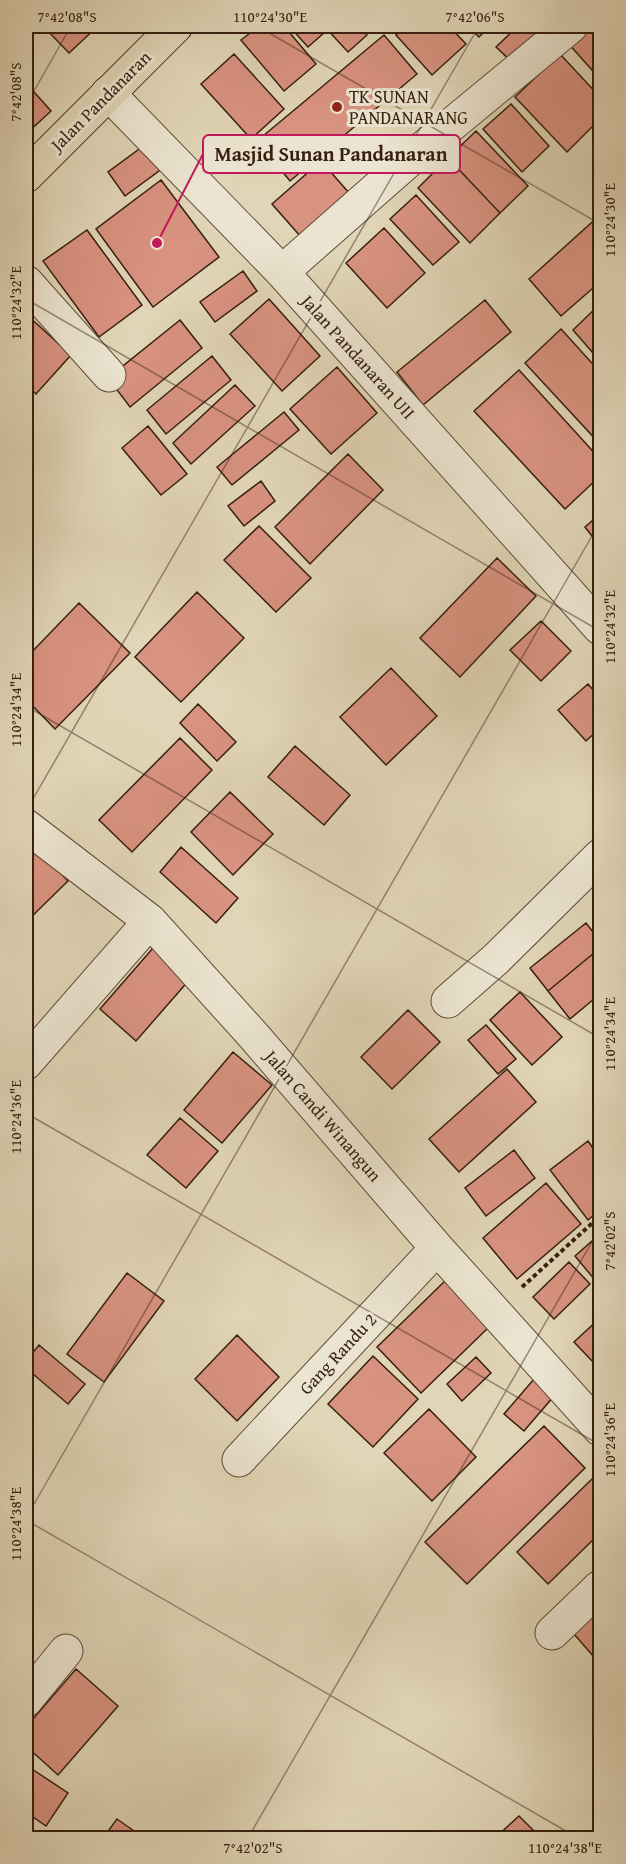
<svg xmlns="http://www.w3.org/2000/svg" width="626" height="1864" font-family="'Gentium Book Plus',serif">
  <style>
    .building { fill: #d89280; stroke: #361f0f; stroke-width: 1.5 }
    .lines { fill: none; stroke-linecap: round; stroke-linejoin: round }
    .minor-casing { stroke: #604c39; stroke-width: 35 }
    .major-casing { stroke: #361f0f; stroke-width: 35 }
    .path { stroke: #361f0f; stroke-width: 4; stroke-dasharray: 4.5 3; stroke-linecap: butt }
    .minor { stroke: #ebe4d0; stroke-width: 33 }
    .major { stroke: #e0d5b6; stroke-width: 33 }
    .ticks { fill: none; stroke: #361f0f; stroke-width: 1.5; stroke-opacity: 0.45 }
    .poi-dot { fill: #8f2418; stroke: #ebe4d0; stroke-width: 2 }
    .labels { text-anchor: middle; stroke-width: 6; stroke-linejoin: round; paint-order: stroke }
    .poi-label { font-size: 18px; fill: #361f0f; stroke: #ebe4d0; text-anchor: start }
    .street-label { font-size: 18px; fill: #361f0f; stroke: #ebe4d0 }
    .leader { fill: none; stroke: #c2185b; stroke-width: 2 }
    .callout-dot { fill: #c2185b; stroke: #ebe4d0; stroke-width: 2 }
    .callout { fill: #ebe4d0; stroke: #c2185b; stroke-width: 2 }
    .callout-label { font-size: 20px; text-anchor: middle; font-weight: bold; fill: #361f0f }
    .neatline { fill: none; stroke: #361f0f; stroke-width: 2 }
    .ticks-label { font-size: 15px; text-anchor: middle; fill: #361f0f }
  </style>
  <rect width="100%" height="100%" fill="#e0d5b6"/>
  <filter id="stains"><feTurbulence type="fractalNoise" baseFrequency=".00333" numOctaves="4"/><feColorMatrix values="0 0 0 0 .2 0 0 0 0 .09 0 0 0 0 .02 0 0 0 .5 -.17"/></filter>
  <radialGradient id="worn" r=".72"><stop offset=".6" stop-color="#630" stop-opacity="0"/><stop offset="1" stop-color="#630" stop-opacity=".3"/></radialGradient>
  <path class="building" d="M43 26H98L69 53Z
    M259 26H284L316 64 284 91 241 40Z
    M289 26H318L325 32 308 47Z
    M324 26H358L367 35 348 52Z
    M406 26H449L466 44 432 75 396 35Z
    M467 26H490L479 37Z
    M518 26H534L541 32 512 62 496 47Z
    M585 26H600V79L567 42Z
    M384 35 417 74 290 181 257 141Z
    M234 54 284 109 251 139 201 84Z
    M560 54 600 97V119L567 152 515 97Z
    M26 83 51 111 26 134Z
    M511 104 549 146 522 172 483 129Z
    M476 131 528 186 500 213 448 158Z
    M146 144 163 168 125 196 108 172Z
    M448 158 500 213 470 243 418 188Z
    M321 161 350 194 301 237 272 204Z
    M161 180 219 257 153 307 96 229Z
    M416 195 459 242 433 265 390 219Z
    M600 215V282L561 316 529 279Z
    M384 228 425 273 387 308 346 263Z
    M87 230 142 305 99 337 43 261Z
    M243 271 257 291 215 322 200 302Z
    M269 299 320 356 282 391 230 334Z
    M485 300 511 332 423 405 397 372Z
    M600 304V361L573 330Z
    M26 314 71 355 36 394 26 384Z
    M180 320 202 348 130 407 108 378Z
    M561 329 600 372V444L525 363Z
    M212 356 231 380 166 434 147 410Z
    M337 367 377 413 331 454 290 409Z
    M519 370 600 459V476L565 509 474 411Z
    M235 385 255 406 191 464 173 443Z
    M284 412 299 430 232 485 217 467Z
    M148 426 187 474 161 495 122 448Z
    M348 454 383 490 310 564 275 527Z
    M261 481 275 501 244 526 228 506Z
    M600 514V546L585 527Z
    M259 526 311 578 276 612 224 560Z
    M497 558 536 596 460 677 420 638Z
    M197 592 244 638 181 702 135 657Z
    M79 603 130 653 55 729 26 699V658Z
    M541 621 571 651 541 681 510 650Z
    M391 668 437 716 386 765 340 717Z
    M588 684 600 698V728L586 741 558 710Z
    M198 704 236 742 217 761 180 723Z
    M180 738 212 770 132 852 99 820Z
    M295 746 350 795 324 825 268 777Z
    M230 792 273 834 233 875 191 832Z
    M181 847 238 898 216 923 160 872Z
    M38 850 68 881 26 922V861Z
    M586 923 600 941V948L548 991 530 968Z
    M153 948 190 979 136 1041 100 1009Z
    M600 948V994L570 1019 548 991Z
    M520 992 562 1037 532 1065 490 1020Z
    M408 1010 440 1042 392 1089 361 1057Z
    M486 1025 516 1059 498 1074 468 1040Z
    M233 1052 272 1085 222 1143 184 1110Z
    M507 1069 536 1102 459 1172 429 1139Z
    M180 1118 218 1151 186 1188 147 1155Z
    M588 1141 600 1158V1210L588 1220 550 1170Z
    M514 1150 535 1178 486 1216 465 1188Z
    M546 1183 581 1224 517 1279 483 1238Z
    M600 1234V1286L575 1256Z
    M569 1262 590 1284 554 1319 533 1297Z
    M127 1273 164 1301 104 1382 67 1354Z
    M446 1280 490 1326 421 1393 377 1347Z
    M600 1318V1356L593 1362 574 1342Z
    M237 1335 279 1377 237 1421 195 1379Z
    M39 1345 85 1384 68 1404 26 1368V1361Z
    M373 1356 418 1399 373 1447 328 1404Z
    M476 1357 491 1373 462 1401 447 1384Z
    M534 1379 554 1396 524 1431 504 1414Z
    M429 1409 476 1457 432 1501 384 1453Z
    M544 1426 585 1468 467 1584 425 1542Z
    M593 1478 600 1486V1533L548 1584 517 1552Z
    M600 1610V1664L574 1634Z
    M76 1669 118 1706 58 1775 26 1746V1727Z
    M26 1765 68 1793 46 1826 26 1812Z
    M519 1816 541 1838H495Z
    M117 1819 144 1838H103Z"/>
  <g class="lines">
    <defs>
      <path id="minor" d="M108 93 282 272 600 628
        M282 272 416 154 571 26
        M26 282 109 375
        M26 826 150 921 253 1035 437 1248 600 1429
        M448 1001 496 959 600 856
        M26 1063 150 921
        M239 1460 437 1248
        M552 1633 600 1587
        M26 1700 66 1651"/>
      <path id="major" d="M26 176 176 26"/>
    </defs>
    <use href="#minor" class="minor-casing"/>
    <use href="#major" class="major-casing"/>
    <path class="path" d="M522 1287 600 1216"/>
    <use href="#minor" class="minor"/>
    <use href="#major" class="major"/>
  </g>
  <path class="ticks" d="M257 26 600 224M26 105 71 26M26 299 600 631M26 706 600 1038M26 811 479 26M26 1113 600 1445M26 1518 600 522M26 1520 578 1838M248 1838 600 1228"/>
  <circle class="poi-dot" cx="337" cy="107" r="6"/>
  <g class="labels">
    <g class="poi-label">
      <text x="349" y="103">TK SUNAN<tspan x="349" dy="21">PANDANARANG</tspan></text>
    </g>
    <g class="street-label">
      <text transform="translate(101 101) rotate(-45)" y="6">Jalan Pandanaran</text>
      <text transform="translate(358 357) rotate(48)" y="6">Jalan Pandanaran UII</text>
      <text transform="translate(323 1116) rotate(49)" y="6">Jalan Candi Winangun</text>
      <text transform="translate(338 1354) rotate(-47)" y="6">Gang Randu 2</text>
    </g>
  </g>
  <path class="leader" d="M157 243L203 154"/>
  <circle class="callout-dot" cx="157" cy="243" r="6"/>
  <rect class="callout" x="203" y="135" width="257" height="38" rx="6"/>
  <g class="callout-label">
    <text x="331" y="161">Masjid Sunan Pandanaran</text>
  </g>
  <rect width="626" height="1864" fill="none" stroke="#e0d5b6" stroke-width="66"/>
  <rect x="33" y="33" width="560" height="1798" class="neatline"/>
  <g class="ticks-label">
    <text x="67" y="22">7°42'08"S</text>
    <text x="270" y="22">110°24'30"E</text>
    <text x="475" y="22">7°42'06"S</text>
    <text transform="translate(16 92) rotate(-90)" y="5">7°42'08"S</text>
    <text transform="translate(610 220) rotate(-90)" y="5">110°24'30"E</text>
    <text transform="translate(16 303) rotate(-90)" y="5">110°24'32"E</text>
    <text transform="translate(610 627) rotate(-90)" y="5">110°24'32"E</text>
    <text transform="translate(16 710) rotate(-90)" y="5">110°24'34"E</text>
    <text transform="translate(610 1034) rotate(-90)" y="5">110°24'34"E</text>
    <text transform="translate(16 1117) rotate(-90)" y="5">110°24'36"E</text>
    <text transform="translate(610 1241) rotate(-90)" y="5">7°42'02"S</text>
    <text transform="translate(610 1440) rotate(-90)" y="5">110°24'36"E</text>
    <text transform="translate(16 1524) rotate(-90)" y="5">110°24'38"E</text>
    <text x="253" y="1853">7°42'02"S</text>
    <text x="565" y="1853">110°24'38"E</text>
  </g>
  <rect width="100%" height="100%" filter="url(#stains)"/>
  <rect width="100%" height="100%" fill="url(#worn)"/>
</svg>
